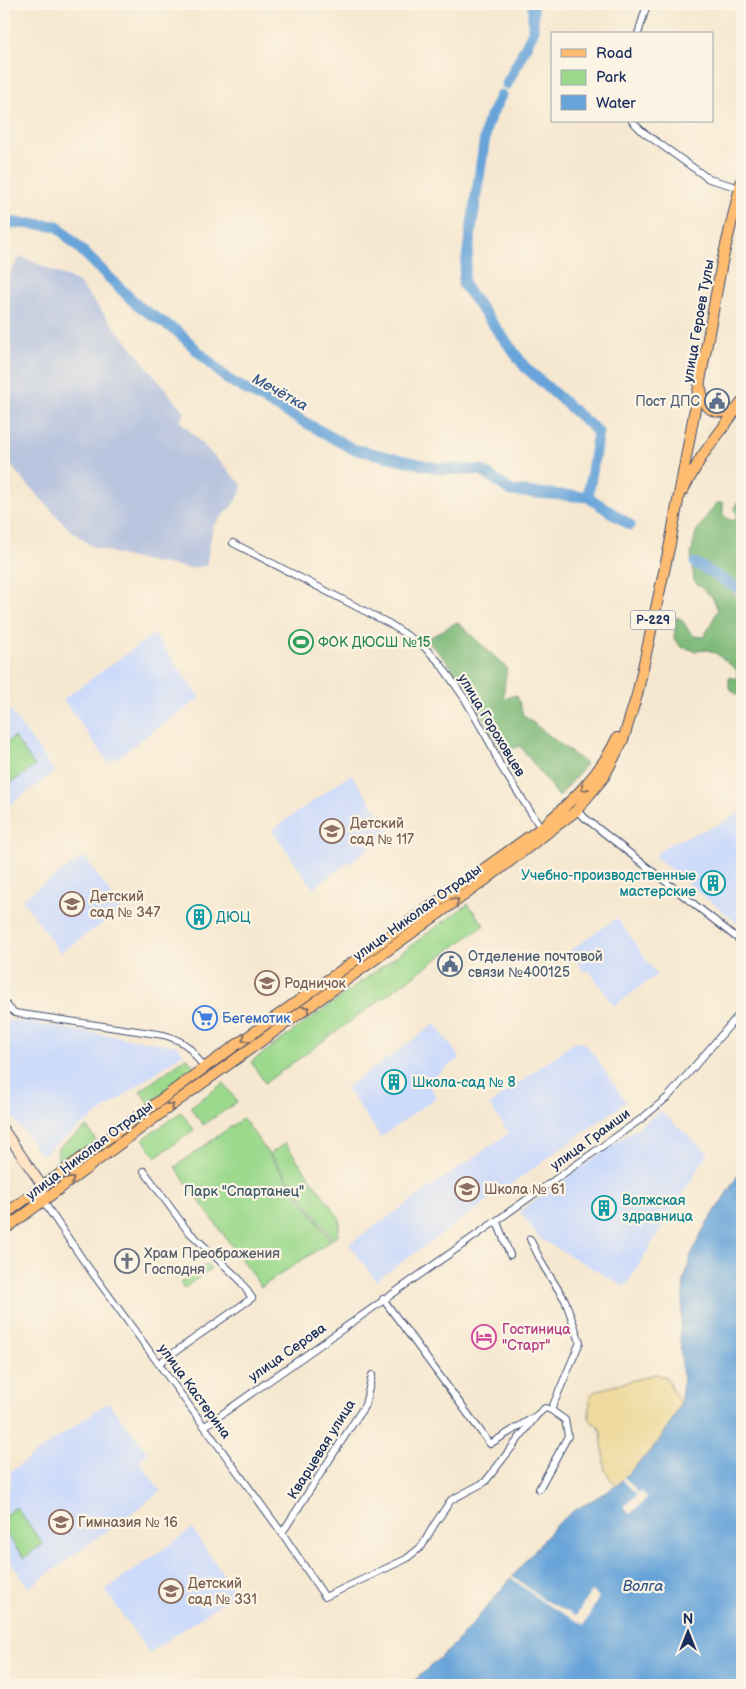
<svg xmlns="http://www.w3.org/2000/svg" width="746" height="1689" font-family="'Balsamiq Sans',sans-serif">
  <style>
    .built { fill: #cddbfa }
    .industrial { fill: #b9c5de }
    .green { fill: #9cd98d; stroke: #5c8476 }
    .forest { fill: #7db978; stroke: #4c746b }
    .sand { fill: #eeda9e; stroke: #84847e }
    .water { fill: #67a4d9; stroke: #416a9c }
    .pier { fill: #f6e8d0 }
    .lines { fill: none; stroke-linecap: round; stroke-linejoin: round }
    .river { stroke: #67a4d9; stroke-width: 11 }
    .street-casing { stroke: #3c4b6f; stroke-width: 8 }
    .secondary-casing { stroke: #3c4b6f; stroke-width: 11 }
    .primary-casing { stroke: #3c4b6f; stroke-width: 12 }
    .street { stroke: #fff; stroke-width: 6 }
    .secondary { stroke: #ffe4c6; stroke-width: 9 }
    .primary { stroke: #febc70; stroke-width: 10 }
    .oneway { stroke: #816e66 }
    .labels { text-anchor: middle; stroke-width: 4.5; stroke-linejoin: round; paint-order: stroke }
    .shield { fill: #fcf5e5; stroke: #5e6a86; stroke-width: 1 }
    .shield-label { font-size: 12px; font-weight: bold; fill: #1b2f5e }
    .street-label { font-size: 14px; fill: #1b2f5e; stroke: #fcf5e5 }
    .service-label { font-size: 14px; fill: #4e5e75; stroke: #fcf5e5; text-anchor: end }
    .leisure-label { font-size: 14px; fill: #27864d; stroke: #fcf5e5; text-anchor: start }
    .education-label { font-size: 14px; fill: #785e54; stroke: #fcf5e5; text-anchor: start }
    .culture-label { font-size: 14px; fill: #0d838f; stroke: #fcf5e5; text-anchor: start }
    .shop-label { font-size: 14px; fill: #366cbe; stroke: #fcf5e5; text-anchor: start }
    .park-label { font-size: 14px; fill: #3b5a6a; stroke: #fcf5e5 }
    .worship-label { font-size: 14px; fill: #5b616d; stroke: #fcf5e5; text-anchor: start }
    .hotel-label { font-size: 14px; fill: #b23c85; stroke: #fcf5e5; text-anchor: start }
    .water-label { font-size: 15px; font-style: italic; fill: #365889; stroke: #fcf5e5 }
  </style>
  <rect width="100%" height="100%" fill="#fcf5e5"/>
  <filter id="ink" filterUnits="userSpaceOnUse"><feTurbulence type="fractalNoise" baseFrequency=".02" numOctaves="2"/><feDisplacementMap in="SourceGraphic" scale="10" xChannelSelector="R" yChannelSelector="G"/><feConvolveMatrix kernelMatrix="1 2 1 2 8 2 1 2 1" color-interpolation-filters="sRGB"/></filter>
  <filter id="wash" filterUnits="userSpaceOnUse"><feTurbulence type="fractalNoise" baseFrequency=".0096" numOctaves="4" result="noise"/><feDisplacementMap in="SourceGraphic" scale="20" xChannelSelector="R" yChannelSelector="G"/><feGaussianBlur stdDeviation="1.12" result="paint"/><feColorMatrix in="noise" values="0 0 0 0 0 0 0 0 0 0 0 0 0 0 0 0 0 1.4 0 .05"/><feComposite in="paint" operator="in"/></filter>
  <g filter="url(#wash)">
    <rect width="100%" height="100%" fill="#f6e8d0"/>
    <path class="built" d="M154 634 200 698 109 763 63 699Z
      M4 702 55 772 4 809Z
      M351 774 392 832 313 888 272 830Z
      M742 812V927L654 856 667 845 720 824Z
      M84 856 122 910 60 953 22 899Z
      M617 918 657 975 614 1006 589 970 584 972 569 951Z
      M4 1019 178 1046 183 1053 41 1155 4 1106Z
      M435 1024 460 1058 427 1082 437 1097 381 1137 346 1088Z
      M576 1041 587 1045 626 1102 376 1281 349 1244 509 1133 489 1105Z
      M660 1111 708 1153 625 1287 539 1238 520 1211Z
      M108 1402 148 1453 139 1461 161 1491 29 1588 4 1552V1492L10 1488 11 1471Z
      M192 1529 236 1593 149 1653 105 1590Z"/>
    <path class="industrial" d="M20 256 78 282 185 413 180 421 242 485 240 494 233 505 213 526 206 566 188 568 131 558 91 546 68 528 17 473 6 458 4 459V286Z"/>
    <path class="green" d="M14 737 35 766 4 788V744Z
      M468 904 484 925 265 1083 251 1062Z
      M187 1057 196 1070 149 1104 140 1091Z
      M224 1083 237 1102 203 1125 190 1107Z
      M181 1112 194 1130 156 1157 143 1139Z
      M243 1118 331 1241 261 1287 175 1167Z
      M87 1127 97 1142 57 1171 58 1148Z
      M285 1143 340 1219 338 1236 332 1239 270 1154Z
      M207 1264 211 1269 184 1288 180 1283Z
      M16 1507 43 1544 24 1558 4 1531V1516Z"/>
    <path class="forest" d="M740 500H742V557L737 569 742 573V579L736 581 732 593 742 601V699L729 688V677L737 679V670L717 654 708 650 696 651 681 647 674 639 676 617 681 619 693 636 704 637 718 610 712 597 694 581 691 555 696 532 716 503H723V515L732 521 738 517 734 507Z
      M457 622 507 668 503 698 517 695 523 715 586 764 559 797 520 746 502 753 471 695 446 660 426 640Z"/>
    <path class="sand" d="M655 1374 666 1377 680 1404C665 1438 642 1460 616 1486L605 1471 601 1433 599 1427 592 1422 589 1418 590 1396 595 1391Z"/>
    <path class="water" d="M742 1169V1685H409L449 1650 471 1626 554 1527 572 1512 616 1486 659 1442 675 1416 680 1404 683 1383 680 1336 682 1310 684 1281 691 1255 703 1230Z"/>
    <path class="pier" d="M624 1477 639 1493 641 1491 648 1498 630 1514 624 1506 637 1495 622 1479Z
      M513 1576 541 1598 576 1616 591 1591 599 1597 584 1625 544 1603 511 1578Z"/>
    <g class="lines">
      <path class="river" d="M507 84 533 32V4
        M501 95 487 124 463 284 525 367 598 432 588 497
        M4 222 57 226 138 306 178 332 227 379 353 449 441 469 481 470 511 491 588 497 630 525
        M695 563 742 591"/>
    </g>
  </g>
  <g filter="url(#ink)">
    <g class="lines">
      <defs>
        <path id="street" d="M638 34 647 4
          M632 121 643 132 709 179 740 188
          M233 543 390 624 423 646 439 662 465 699 490 743 500 765 541 828
          M575 810 742 942
          M4 1001 9 1008 15 1013 164 1035C187 1042 191 1048 204 1068
          M144 1171 187 1230 239 1279 252 1298 159 1363
          M43 1201 83 1260 282 1533 325 1597 406 1559 422 1546 434 1525 451 1500 485 1482 537 1415 545 1408 551 1410
          M497 1222 510 1255
          M530 1239 544 1267 565 1300 580 1342 551 1410
          M383 1299 490 1444 534 1417
          M205 1426 641 1119 668 1097 742 1011
          M539 1489 568 1436 565 1420 551 1410
          M282 1533 365 1405 372 1375"/>
        <path id="secondary" d="M4 1130 43 1187V1201"/>
        <path id="primary" d="M701 389C704 412 716 415 736 410
          M683 490 702 456 742 402
          M4 1215 204 1068 541 828C571 802 600 775 617 738
          M4 1230 172 1105 480 884 576 811 604 777 623 740 637 695 670 544 722 262 742 179"/>
      </defs>
      <use href="#street" class="street-casing"/>
      <use href="#secondary" class="secondary-casing"/>
      <use href="#primary" class="primary-casing"/>
      <use href="#street" class="street"/>
      <use href="#secondary" class="secondary"/>
      <use href="#primary" class="primary"/>
    </g>
    <defs><path id="oneway-chevron" d="M-2-3.5L2.5 0L-2 3.5" fill="none" stroke-width="1.6" stroke-linecap="round" stroke-linejoin="round" transform="scale(1.25)"/></defs>
    <g class="oneway">
      <use href="#oneway-chevron" transform="translate(584 788) rotate(132)"/>
      <use href="#oneway-chevron" transform="translate(456 901) rotate(-36)"/>
      <use href="#oneway-chevron" transform="translate(307 1009) rotate(-36)"/>
      <use href="#oneway-chevron" transform="translate(245 1039) rotate(145)"/>
      <use href="#oneway-chevron" transform="translate(171 1106) rotate(-36)"/>
      <use href="#oneway-chevron" transform="translate(71 1180) rotate(-37)"/>
    </g>
  </g>
  <defs>
    <symbol id="civic-ring" viewBox="-11 -11 22 22"><circle r="9.5" fill="#fcf5e5" stroke="#5c6f8a" stroke-width="1.5"/><path d="M-.6-6.5H3V-4.5H.6V-3L4-1V1h2V6H-6V1h2V-1L-.6-3ZM-1.2 2.5V6h2.4V2.5Z" fill="#5c6f8a"/></symbol>
    <symbol id="stadium-ring" viewBox="-11 -11 22 22"><circle r="9.5" fill="#fcf5e5" stroke="#2e9e5b" stroke-width="1.5"/><path d="M0-5a6.5 5 0 1 0 0 10a6.5 5 0 1 0 0-10ZM-3.5-1.8h7v3.6h-7Z" fill="#2e9e5b"/></symbol>
    <symbol id="school-ring" viewBox="-11 -11 22 22"><circle r="9.5" fill="#fcf5e5" stroke="#8d6e63" stroke-width="1.5"/><path d="M0-5L7-2L0 1L-7-2ZM-4 1L0 2.5L4 1V4Q0 6-4 4Z" fill="#8d6e63"/></symbol>
    <symbol id="building-ring" viewBox="-11 -11 22 22"><circle r="9.5" fill="#fcf5e5" stroke="#0f9aa8" stroke-width="1.5"/><path d="M-4-6H4V6H1V3H-1V6H-4ZM-2.5-4.3h1.7v1.8h-1.7ZM.8-4.3h1.7v1.8H.8ZM-2.5-1h1.7V.8h-1.7ZM.8-1h1.7V.8H.8Z" fill="#0f9aa8"/></symbol>
    <symbol id="supermarket-ring" viewBox="-11 -11 22 22"><circle r="9.5" fill="#fcf5e5" stroke="#3f7fe0" stroke-width="1.5"/><path d="M-6-5.5h2.5l.6 2H6L4.5 2H-2.5L-4.4-4H-6ZM-1.5 3.2a1.3 1.3 0 1 0 .1 0ZM3 3.2a1.3 1.3 0 1 0 .1 0Z" fill="#3f7fe0"/></symbol>
    <symbol id="church-ring" viewBox="-11 -11 22 22"><circle r="9.5" fill="#fcf5e5" stroke="#6b7280" stroke-width="1.5"/><path d="M-1.2-6h2.4v3.5h3.3v2.4h-3.3V6h-2.4V-.1h-3.3v-2.4h3.3Z" fill="#6b7280"/></symbol>
    <symbol id="hotel-ring" viewBox="-11 -11 22 22"><circle r="9.5" fill="#fcf5e5" stroke="#d1479c" stroke-width="1.5"/><path d="M-6-4.5h1.5V1H6V5H4.5V3h-9V5H-6ZM-4 0a1.8 1.8 0 1 1 3.6 0ZM.5 0V-2.5h3Q6-2.5 6 0Z" fill="#d1479c"/></symbol>
  </defs>
  <g fill-rule="evenodd">
    <use href="#civic-ring" x="703" y="387" width="28" height="28"/>
    <use href="#stadium-ring" x="287" y="628" width="28" height="28"/>
    <use href="#school-ring" x="318" y="817" width="28" height="28"/>
    <use href="#building-ring" x="699" y="869" width="28" height="28"/>
    <use href="#school-ring" x="58" y="890" width="28" height="28"/>
    <use href="#building-ring" x="185" y="903" width="28" height="28"/>
    <use href="#civic-ring" x="436" y="950" width="28" height="28"/>
    <use href="#school-ring" x="253" y="969" width="28" height="28"/>
    <use href="#supermarket-ring" x="191" y="1004" width="28" height="28"/>
    <use href="#building-ring" x="380" y="1068" width="28" height="28"/>
    <use href="#school-ring" x="453" y="1175" width="28" height="28"/>
    <use href="#building-ring" x="590" y="1194" width="28" height="28"/>
    <use href="#church-ring" x="113" y="1247" width="28" height="28"/>
    <use href="#hotel-ring" x="470" y="1323" width="28" height="28"/>
    <use href="#school-ring" x="47" y="1508" width="28" height="28"/>
    <use href="#school-ring" x="157" y="1577" width="28" height="28"/>
  </g>
  <g class="labels">
    <rect class="shield" x="630.5" y="610.5" width="45" height="19" rx="4"/>
    <g class="shield-label">
      <text x="653" y="624">Р-229</text>
    </g>
    <g class="street-label">
      <text transform="translate(698 321) rotate(-80)" y="5">улица Героев Тулы</text>
      <text transform="translate(492 725) rotate(59)" y="5">улица Гороховцев</text>
      <text transform="translate(417 912) rotate(-36)" y="5">улица Николая Отрады</text>
      <text transform="translate(590 1139) rotate(-36)" y="5">улица Грамши</text>
      <text transform="translate(89 1150) rotate(-37)" y="5">улица Николая Отрады</text>
      <text transform="translate(287 1352) rotate(-35)" y="5">улица Серова</text>
      <text transform="translate(195 1391) rotate(54)" y="5">улица Кастерина</text>
      <text transform="translate(321 1449) rotate(-58)" y="5">Кварцевая улица</text>
    </g>
    <g class="service-label">
      <text x="700" y="406">Пост ДПС</text>
      <text x="468" y="961" text-anchor="start">Отделение почтовой<tspan x="468" dy="16">связи №400125</tspan></text>
    </g>
    <g class="leisure-label">
      <text x="318" y="647">ФОК ДЮСШ №15</text>
    </g>
    <g class="education-label">
      <text x="350" y="828">Детский<tspan x="350" dy="16">сад № 117</tspan></text>
      <text x="90" y="901">Детский<tspan x="90" dy="16">сад № 347</tspan></text>
      <text x="284" y="988">Родничок</text>
      <text x="484" y="1194">Школа № 61</text>
      <text x="78" y="1527">Гимназия № 16</text>
      <text x="188" y="1588">Детский<tspan x="188" dy="16">сад № 331</tspan></text>
    </g>
    <g class="culture-label">
      <text x="696" y="880" text-anchor="end">Учебно-производственные<tspan x="696" dy="16">мастерские</tspan></text>
      <text x="216" y="922">ДЮЦ</text>
      <text x="412" y="1087">Школа-сад № 8</text>
      <text x="622" y="1205">Волжская<tspan x="622" dy="16">здравница</tspan></text>
    </g>
    <g class="shop-label">
      <text x="222" y="1023">Бегемотик</text>
    </g>
    <g class="park-label">
      <text x="244" y="1196">Парк "Спартанец"</text>
    </g>
    <g class="worship-label">
      <text x="144" y="1258">Храм Преображения<tspan x="144" dy="16">Господня</tspan></text>
    </g>
    <g class="hotel-label">
      <text x="502" y="1334">Гостиница<tspan x="502" dy="16">"Старт"</tspan></text>
    </g>
    <g class="water-label">
      <text transform="translate(280 392) rotate(29)" y="5">Мечётка</text>
      <text x="643" y="1591">Волга</text>
    </g>
  </g>
  <rect width="746" height="1689" fill="none" stroke="#fcf5e5" stroke-width="20"/>
  <rect x="551" y="32" width="162" height="90" fill="#fcf5e5" stroke="#a2a6af"/>
  <rect x="561" y="49" width="25" height="8" fill="#febc70" stroke="#a2a6af"/>
  <text x="596" y="58" font-size="15" fill="#1b2f5e">Road</text>
  <rect x="561" y="70" width="25" height="15" fill="#9cd98d" stroke="#a2a6af"/>
  <text x="596" y="82" font-size="15" fill="#1b2f5e">Park</text>
  <rect x="561" y="95" width="25" height="15" fill="#67a4d9" stroke="#a2a6af"/>
  <text x="596" y="108" font-size="15" fill="#1b2f5e">Water</text>
  <g transform="translate(688 1632)" stroke="#fcf5e5" stroke-width="4" paint-order="stroke">
  <path d="M0-4L9 19L0 12L-9 19Z" fill="#1b2f5e"/>
  <text y="-8" font-size="14" font-weight="bold" text-anchor="middle" fill="#1b2f5e">N</text>
  </g>
</svg>
